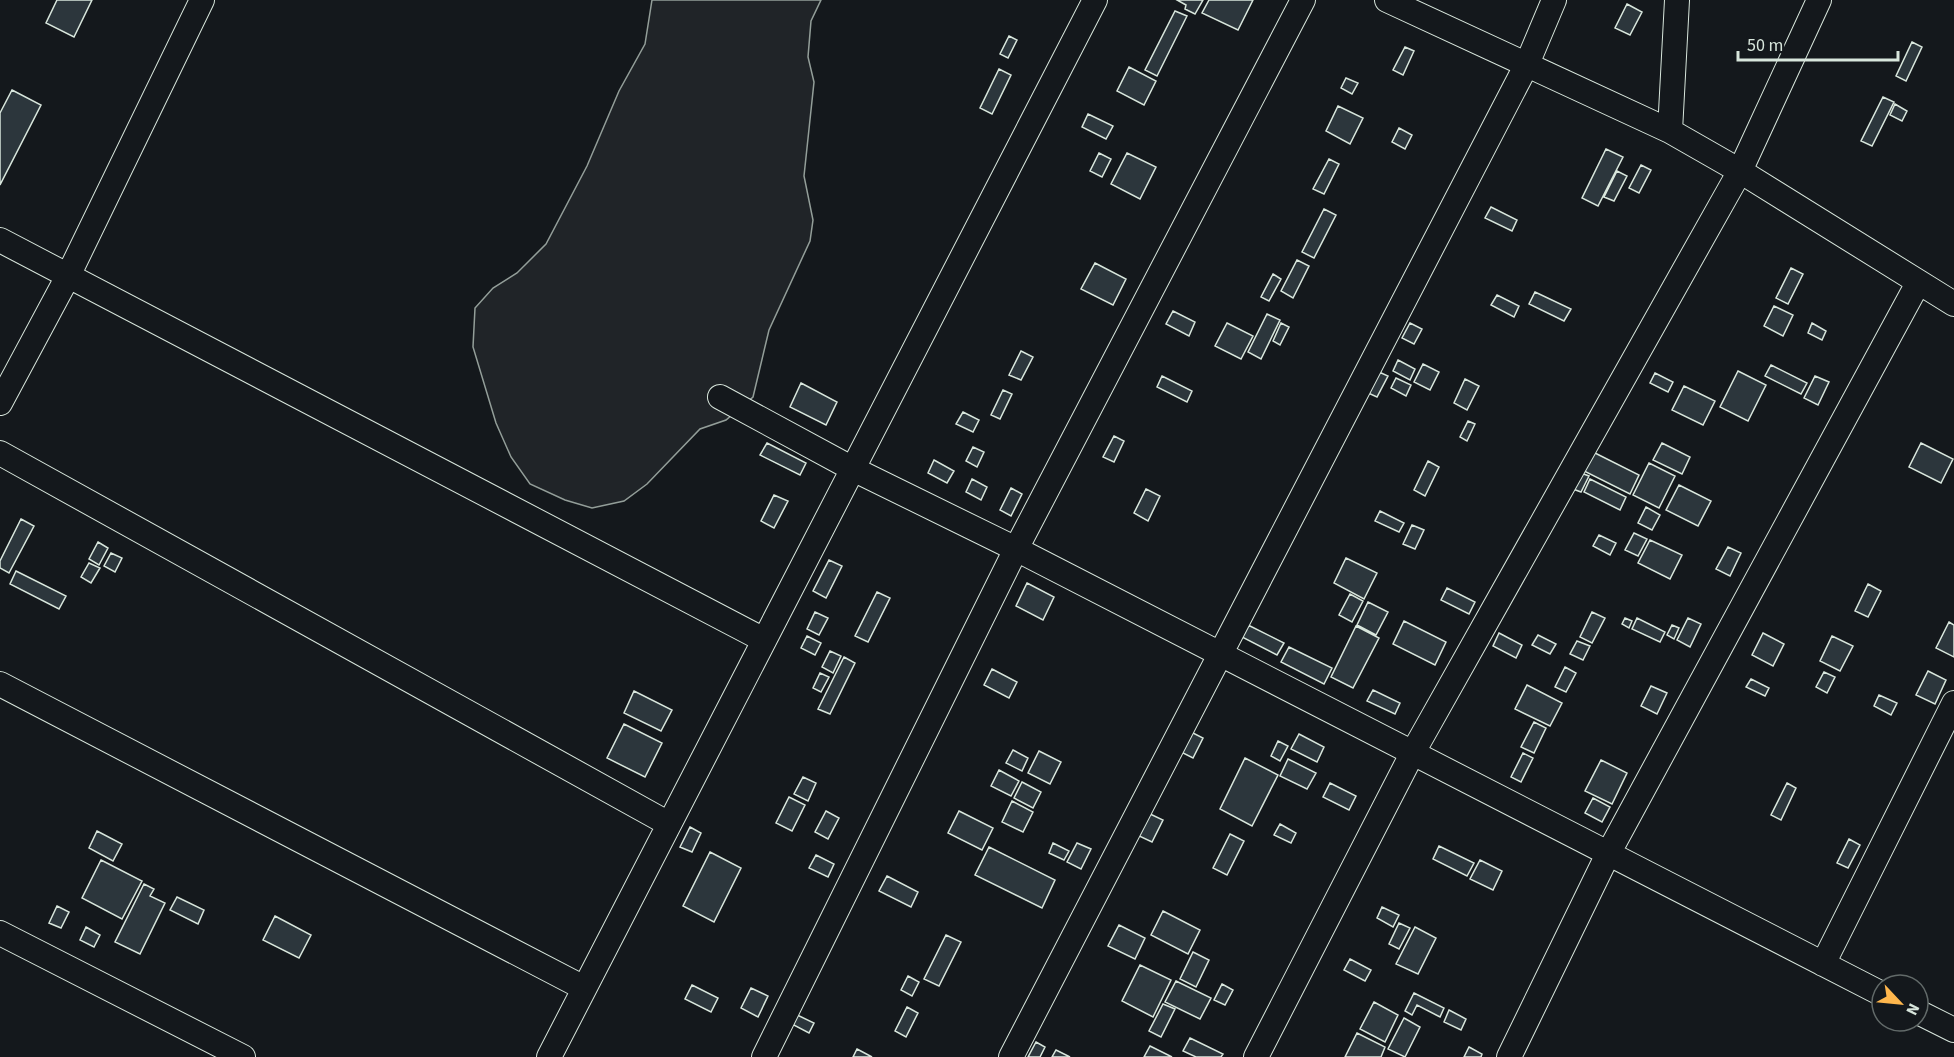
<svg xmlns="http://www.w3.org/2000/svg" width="1954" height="1057" font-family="'Source Sans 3',sans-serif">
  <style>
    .green { fill: #202428; stroke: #939e99; stroke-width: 1.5 }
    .building { fill: #2c363c; stroke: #d8e6dc; stroke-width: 1.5 }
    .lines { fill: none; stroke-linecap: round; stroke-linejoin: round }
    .minor-casing { stroke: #d8e6dc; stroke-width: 26 }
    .minor { stroke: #14181c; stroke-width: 24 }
  </style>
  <rect width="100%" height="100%" fill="#14181c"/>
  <path class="green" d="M652 0H821L811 21 808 57 814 82 804 176 813 220 810 241 769 330 753 397 726 420 700 429 647 484 624 501 592 508 565 500 530 484 511 457 496 423 473 347 475 308 493 288 517 273 546 244 587 166 619 91 645 44Z"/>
  <path class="building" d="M57 0H92L74 37 46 23Z
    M1177 0H1203L1195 14 1185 9 1186 5Z
    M1209 0H1253L1238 30 1202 13Z
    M1627 4 1642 12 1630 35 1615 28Z
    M1175 11 1187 16 1157 76 1145 70Z
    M1009 36 1017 40 1008 58 1000 54Z
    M1912 42 1922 47 1906 81 1896 76Z
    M1405 47 1414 51 1403 75 1393 70Z
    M1129 67 1156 81 1144 105 1117 91Z
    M999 69 1011 75 992 114 980 108Z
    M1346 78 1358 83 1352 94 1341 88Z
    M12 90 41 105 0 185V113Z
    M1883 97 1894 102 1872 146 1861 141Z
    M1895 104 1907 111 1902 121 1890 115Z
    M1338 106 1363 118 1350 144 1326 131Z
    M1088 114 1113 126 1106 139 1082 127Z
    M1399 128 1412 135 1405 149 1392 142Z
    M1606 149 1623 157 1598 206 1582 198Z
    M1099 153 1111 159 1102 177 1090 171Z
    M1127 153 1156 167 1140 199 1111 184Z
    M1329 159 1339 164 1324 194 1313 189Z
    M1641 165 1651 170 1639 193 1629 188Z
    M1617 171 1627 176 1614 201 1604 197Z
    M1491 207 1517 220 1512 231 1485 218Z
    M1324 209 1336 215 1314 258 1302 252Z
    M1297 260 1309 266 1293 298 1281 291Z
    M1095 263 1126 279 1113 305 1081 289Z
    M1791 268 1803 274 1788 304 1776 298Z
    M1273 274 1281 279 1269 301 1261 297Z
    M1535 292 1571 309 1564 321 1529 304Z
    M1497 295 1519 306 1514 317 1491 305Z
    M1774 306 1793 315 1783 336 1764 326Z
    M1173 311 1195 322 1189 336 1166 324Z
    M1267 314 1280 320 1261 359 1248 352Z
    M1227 323 1253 336 1241 359 1215 346Z
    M1281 323 1289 327 1280 345 1273 341Z
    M1410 323 1422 329 1414 344 1402 338Z
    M1812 323 1826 331 1822 340 1808 333Z
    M1021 351 1033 357 1021 380 1009 375Z
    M1398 360 1415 369 1410 380 1393 371Z
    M1423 364 1439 372 1430 390 1414 382Z
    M1771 365 1807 383 1801 394 1765 376Z
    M1738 371 1766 385 1748 421 1720 407Z
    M1379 372 1388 376 1377 397 1368 393Z
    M1655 373 1673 382 1668 392 1650 383Z
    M1162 376 1192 391 1187 402 1157 387Z
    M1815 376 1829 382 1818 405 1804 398Z
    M1396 378 1411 385 1406 396 1391 388Z
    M1465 379 1479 386 1467 410 1454 403Z
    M801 383 837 402 826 425 790 407Z
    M1684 386 1715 401 1703 425 1672 410Z
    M1003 390 1012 394 1000 419 991 415Z
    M963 412 979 420 973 432 956 424Z
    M1468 421 1475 424 1467 441 1460 437Z
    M1114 436 1124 441 1114 462 1103 457Z
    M767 443 806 463 800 475 760 455Z
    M1662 443 1690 457 1682 474 1653 460Z
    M1921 443 1953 459 1941 483 1909 467Z
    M973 447 984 452 977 467 966 461Z
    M1593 452 1639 475 1630 494 1584 471Z
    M934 460 954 471 947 483 928 473Z
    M1428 461 1439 467 1425 496 1414 490Z
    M1649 463 1675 476 1659 508 1633 495Z
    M1581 473 1589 476 1581 492 1573 489Z
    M972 479 987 487 981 500 966 492Z
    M1590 479 1626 497 1620 510 1584 492Z
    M1679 485 1711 501 1698 526 1666 510Z
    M1011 488 1022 494 1011 516 1000 510Z
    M1146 489 1160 496 1148 521 1134 513Z
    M774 495 788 501 774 528 761 521Z
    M1646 507 1660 515 1652 530 1638 523Z
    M1380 511 1404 523 1399 532 1375 521Z
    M21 519 34 526 9 573 0 568V561Z
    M1412 525 1424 530 1415 549 1403 544Z
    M1634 533 1647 539 1638 556 1625 550Z
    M1599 535 1616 543 1610 555 1593 546Z
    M1650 540 1682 555 1670 579 1638 563Z
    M98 542 108 548 99 565 89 559Z
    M1728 547 1741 553 1730 576 1716 569Z
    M111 553 122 558 115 572 104 566Z
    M1346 558 1377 573 1364 599 1334 583Z
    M829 560 842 566 826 598 813 591Z
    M89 563 100 568 91 583 81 577Z
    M16 571 66 596 59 609 10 584Z
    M1027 583 1054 597 1043 620 1016 606Z
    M1868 584 1881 591 1868 617 1855 611Z
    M1447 588 1475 602 1469 614 1441 600Z
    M877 592 890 598 868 642 855 636Z
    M1350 594 1363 601 1352 622 1339 615Z
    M1368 602 1388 612 1376 635 1357 625Z
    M815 612 828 618 819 635 807 629Z
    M1592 612 1605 618 1592 643 1580 637Z
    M1625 618 1632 621 1629 628 1622 624Z
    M1637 618 1665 632 1660 642 1632 629Z
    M1688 618 1701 624 1690 647 1677 640Z
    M1404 621 1446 642 1435 665 1393 644Z
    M1949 622 1954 625V657L1936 648Z
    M1248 625 1284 643 1277 655 1242 637Z
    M1672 625 1679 628 1674 639 1667 635Z
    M1356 626 1379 638 1353 688 1331 677Z
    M1499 633 1522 645 1516 658 1493 646Z
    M1763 633 1784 644 1773 666 1752 655Z
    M1538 635 1556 644 1550 654 1532 645Z
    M807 636 821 643 815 655 801 648Z
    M1832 636 1853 646 1840 671 1820 661Z
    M1577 641 1590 646 1583 660 1570 654Z
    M1289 647 1332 668 1324 684 1281 662Z
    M830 651 841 656 833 673 822 667Z
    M844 657 855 663 830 714 818 709Z
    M1565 667 1576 673 1566 692 1555 687Z
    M992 669 1017 682 1009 698 984 685Z
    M1928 671 1946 680 1935 704 1916 695Z
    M1824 672 1835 677 1827 693 1816 687Z
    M820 673 829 677 821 692 813 688Z
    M1751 679 1769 688 1765 696 1746 687Z
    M1527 685 1562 703 1550 726 1515 709Z
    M1651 686 1667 693 1657 714 1641 706Z
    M1373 690 1400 703 1395 714 1367 701Z
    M634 691 672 710 661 731 624 713Z
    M1879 695 1897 703 1891 715 1874 706Z
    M1534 722 1546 728 1534 753 1521 747Z
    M624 724 662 743 645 777 607 758Z
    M1191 732 1203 738 1193 758 1181 752Z
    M1299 734 1324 747 1317 762 1291 749Z
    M1278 741 1288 746 1280 761 1271 756Z
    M1013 750 1028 758 1022 771 1006 763Z
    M1039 751 1061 762 1050 784 1028 773Z
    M1523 753 1533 758 1521 782 1511 777Z
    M1245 758 1278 775 1252 826 1220 809Z
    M1288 759 1316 773 1307 789 1280 776Z
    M1601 760 1627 773 1612 804 1585 791Z
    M999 770 1019 781 1011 796 991 786Z
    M803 777 816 783 808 801 794 794Z
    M1022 782 1041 792 1033 808 1014 798Z
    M1330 783 1356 796 1349 810 1323 797Z
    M1787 783 1796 788 1781 820 1771 815Z
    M789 797 805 805 792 831 776 823Z
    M1593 798 1610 807 1602 822 1585 813Z
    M1012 801 1033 812 1023 832 1002 822Z
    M826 811 839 818 828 839 815 832Z
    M959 811 993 828 982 850 948 833Z
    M1148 813 1163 820 1152 842 1137 835Z
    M1280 824 1296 833 1291 843 1274 835Z
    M690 827 701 833 692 852 680 847Z
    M97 831 122 844 113 861 89 848Z
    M1230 834 1244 841 1227 875 1213 868Z
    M1849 839 1860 845 1848 868 1837 863Z
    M1053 843 1069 851 1064 860 1049 853Z
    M1077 843 1091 849 1081 869 1067 862Z
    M1439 846 1474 863 1467 876 1433 859Z
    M989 847 1055 880 1042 908 975 875Z
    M710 852 741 868 714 922 683 906Z
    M816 855 834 864 828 877 809 868Z
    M101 860 142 881 122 919 82 898Z
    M1480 860 1502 871 1493 890 1470 879Z
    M887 876 918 892 911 907 879 891Z
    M144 884 154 889 150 896 165 903 140 954 115 942Z
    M177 897 204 910 198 924 170 910Z
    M57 906 69 912 61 928 49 923Z
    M1382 907 1399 915 1393 927 1377 918Z
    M1163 911 1200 930 1188 954 1151 935Z
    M275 916 311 935 299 958 263 940Z
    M1399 923 1410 928 1399 949 1389 944Z
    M1119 925 1145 938 1135 959 1108 946Z
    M86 927 100 935 94 947 80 940Z
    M1415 927 1436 938 1418 974 1396 964Z
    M946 935 961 942 939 986 924 979Z
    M1193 952 1209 960 1196 987 1180 979Z
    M1350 959 1371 970 1365 981 1344 970Z
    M1140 965 1171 980 1153 1017 1122 1001Z
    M908 976 919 982 912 996 901 990Z
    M1176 981 1211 998 1200 1019 1165 1002Z
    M1222 984 1233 990 1225 1005 1214 1000Z
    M692 985 718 998 711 1012 685 999Z
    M751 988 768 996 758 1017 741 1008Z
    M1414 993 1444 1008 1440 1017 1417 1005 1412 1015 1405 1011Z
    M1374 1002 1398 1015 1385 1042 1360 1029Z
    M1163 1004 1175 1009 1161 1037 1149 1031Z
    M907 1007 918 1013 906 1037 895 1031Z
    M1449 1010 1466 1019 1461 1030 1444 1022Z
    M793 1013 814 1023 809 1033 788 1022Z
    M1404 1018 1420 1027 1405 1057 1388 1049Z
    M1357 1033 1385 1047 1381 1057H1345Z
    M1190 1038 1223 1054 1221 1057H1196L1183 1051Z
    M1036 1042 1045 1047 1040 1057H1028Z
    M1150 1046 1172 1057H1144Z
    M1469 1047 1482 1054 1481 1057H1464Z
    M857 1049 872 1057H853Z
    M1056 1050 1070 1057H1052Z"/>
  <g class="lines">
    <defs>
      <path id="minor" d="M1387 0 1670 131 1740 171 1954 304
        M1670 131 1677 0
        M0 240 764 640
        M720 397 853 469 1016 549 1882 994
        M0 403 67 278 202 0
        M0 453 669 824
        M0 684 584 988
        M0 933 243 1057
        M1823 964 1954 703
        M1918 1012 1954 1030
        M549 1057 1095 0
        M764 1057 1016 549 1303 0
        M1011 1057 1527 64 1554 0
        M1256 1057 1412 754 1740 171 1819 0
        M1509 1057 1608 854 1918 283"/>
    </defs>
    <use href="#minor" class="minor-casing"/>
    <use href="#minor" class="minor"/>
  </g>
  <g transform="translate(1900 1003) rotate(116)"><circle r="28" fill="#14181c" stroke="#626a69" stroke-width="1.5"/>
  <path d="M0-4.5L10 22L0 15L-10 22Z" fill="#ffb74d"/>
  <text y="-9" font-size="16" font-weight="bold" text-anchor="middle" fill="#d8e6dc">N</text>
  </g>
  <path d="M1738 51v9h160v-9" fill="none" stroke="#d8e6dc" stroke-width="3"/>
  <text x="1747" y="51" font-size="18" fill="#d8e6dc" stroke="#14181c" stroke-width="4.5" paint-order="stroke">50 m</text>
</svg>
